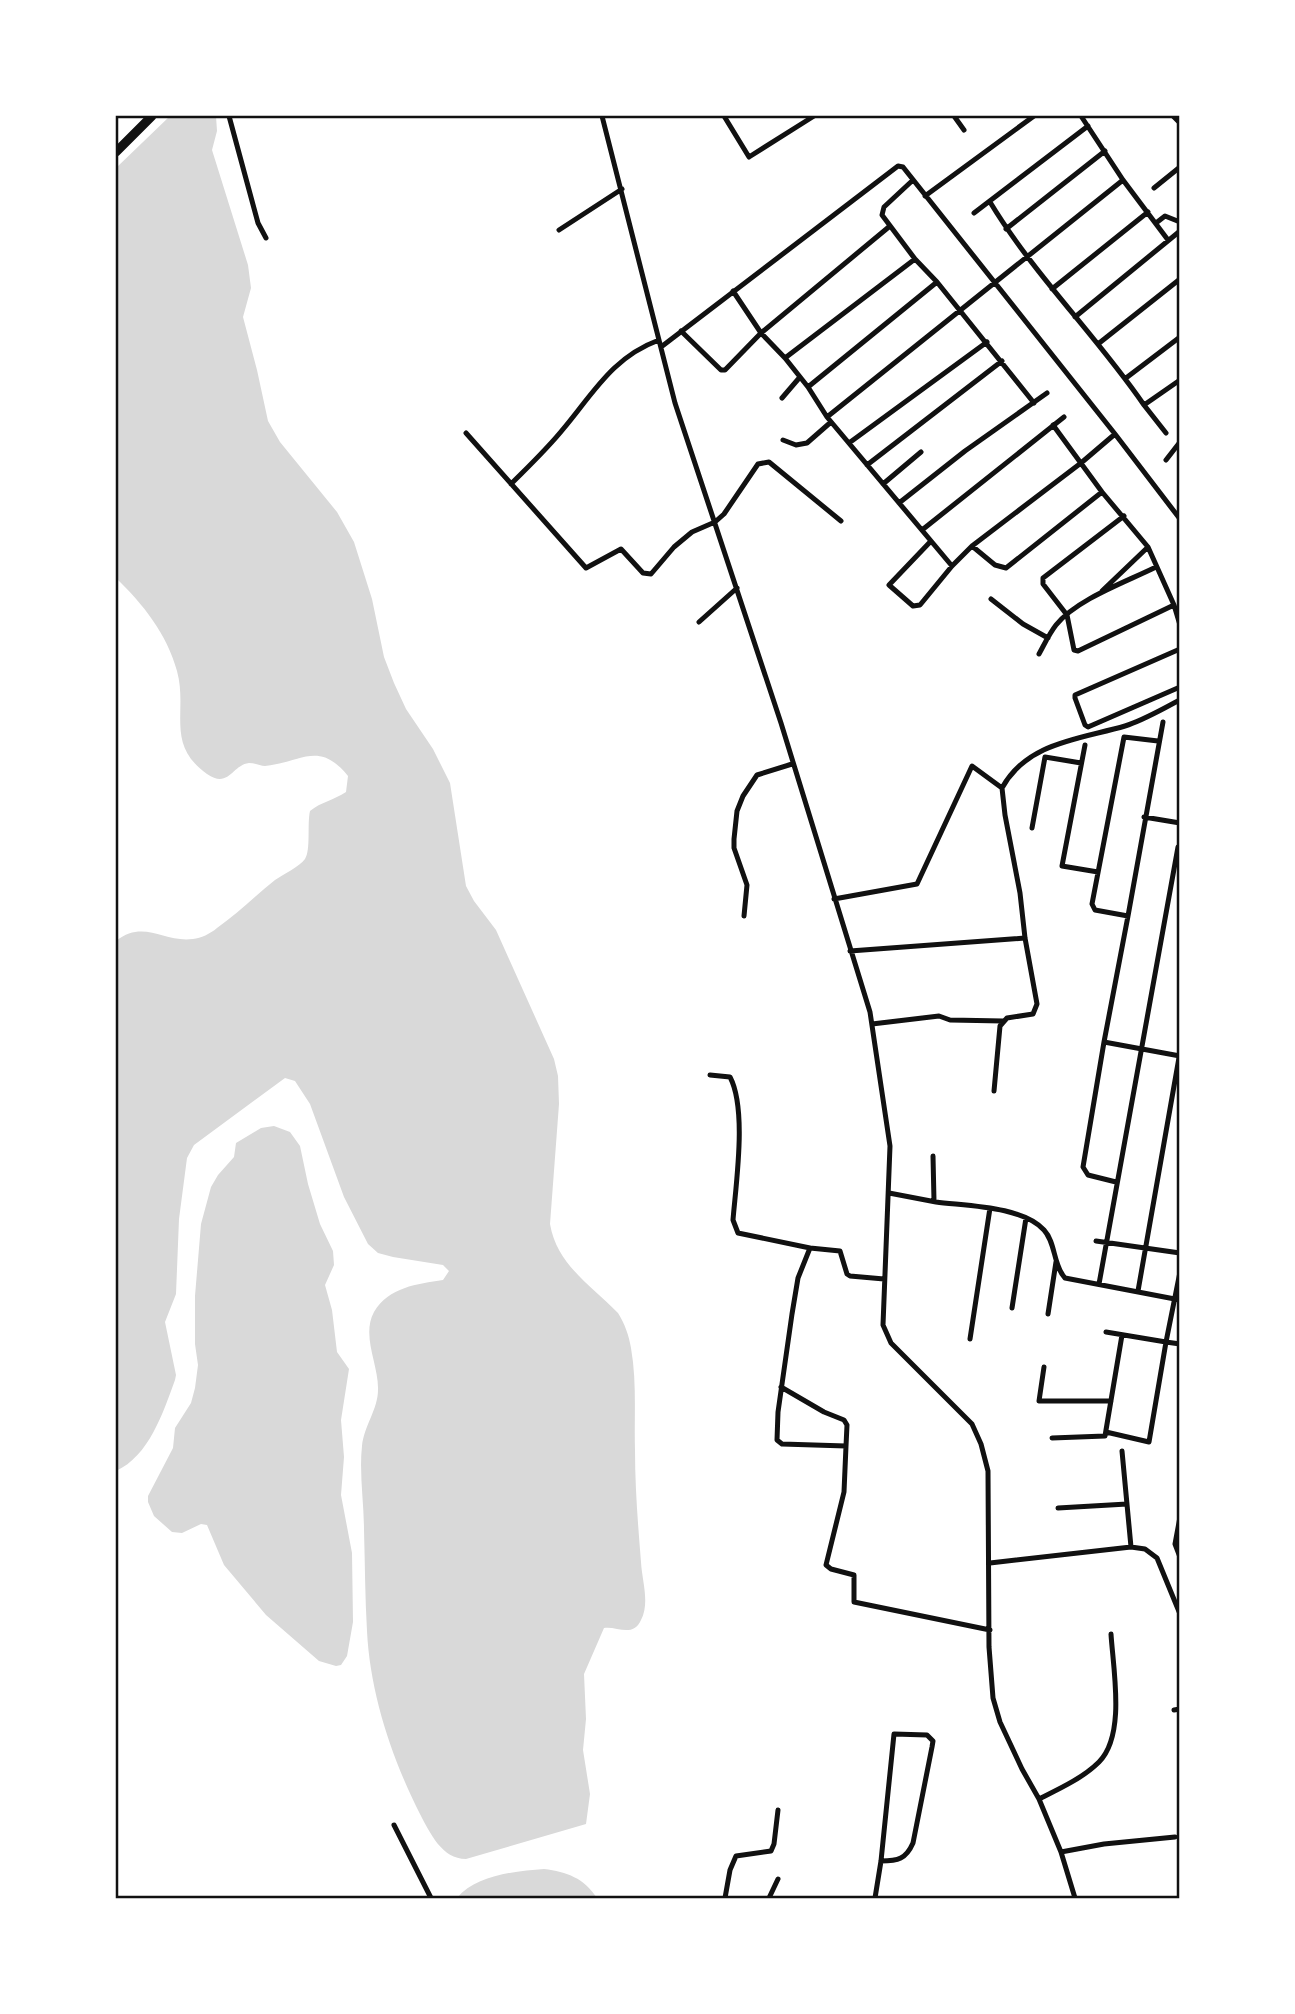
<svg xmlns="http://www.w3.org/2000/svg" width="1295" height="2014" font-family="'Fira Sans Condensed',sans-serif">
  <style>
    .water { fill: #d9d9d9 }
    .lines { fill: none; stroke-linecap: round; stroke-linejoin: round }
    .minor { stroke: #111; stroke-width: 5 }
    .primary { stroke: #111; stroke-width: 9 }
    .neatline { fill: none; stroke: #111; stroke-width: 2.5 }
  </style>
  <rect width="100%" height="100%" fill="#fff"/>
  <path class="water" d="M170 116H216L217 131 212 150 248 265 251 288 243 317 257 370 268 421 280 442 337 512 354 542 372 599 384 657 394 683 406 709 433 749 450 783 466 886 474 901 496 930 554 1059 558 1076 559 1104 550 1224C557 1265 591 1285 618 1313 625 1324 629 1336 631 1348 637 1382 634 1416 635 1450 635 1487 638 1525 641 1562 642 1581 650 1603 641 1620 633 1638 617 1626 604 1628L584 1674 586 1719 583 1750 590 1794 586 1824 466 1859C442 1859 430 1833 420 1814 392 1759 370 1693 367 1631 365 1598 365 1564 364 1530 364 1503 359 1473 362 1446 364 1426 378 1409 378 1390 379 1365 361 1336 374 1312 389 1287 417 1284 443 1280L449 1271 443 1265 393 1257 378 1253 368 1244 344 1197 310 1104 295 1081 285 1078 194 1145 187 1158 179 1219 176 1294 165 1322 176 1375 175 1380C163 1413 149 1456 116 1471V941C144 919 164 943 193 939 201 938 210 934 217 928 237 914 255 896 275 880 284 874 299 867 305 859 311 850 307 824 310 811 321 802 334 800 346 792L348 776C319 740 302 762 265 766 260 766 255 763 249 763 232 765 229 789 207 774 165 744 188 711 177 671 167 634 143 604 116 578V168Z
    M274 1126 290 1132 300 1146 308 1184 320 1224 333 1251 334 1265 325 1285 332 1310 337 1352 349 1369 341 1420 344 1457 341 1495 352 1553 353 1622 347 1656 341 1665 336 1666 319 1661 266 1615 224 1565 207 1525 201 1524 182 1533 172 1532 154 1516 148 1502V1496L173 1448 175 1428 191 1403 195 1388 198 1365 195 1344V1296L201 1224 211 1187 218 1175 234 1157 236 1143 261 1128Z
    M544 1869C567 1872 584 1878 597 1898H457C476 1875 516 1871 544 1869Z"/>
  <g class="lines">
    <path class="minor" d="M229 116 258 223 266 238
      M602 116 675 403 781 723 870 1012 890 1146 883 1325 891 1343 972 1424 981 1444 988 1471 989 1647 993 1698 1000 1722 1022 1769 1039 1799 1061 1852 1075 1898
      M724 116 749 157 814 116
      M954 116 964 130
      M1081 116 1123 180 1168 240
      M1173 116 1180 123
      M913 180 884 207 882 215 915 259 937 282
      M1154 188 1180 167
      M925 196 1034 116
      M990 202C1034 275 1096 335 1144 405L1180 380
      M974 213 1088 126
      M1156 223 1165 216 1180 222
      M1006 229 1105 151
      M559 230 622 189
      M1052 289 1148 212
      M733 291 761 333 785 358 808 387 827 417 952 566
      M1075 317 1180 231
      M681 331 721 370H725L761 333 890 226
      M1098 344 1180 279
      M661 347 898 166 903 167 1115 434 1180 519
      M785 358 915 259
      M1126 378 1180 337
      M808 387 937 282 1034 403
      M782 398 800 377
      M1144 405 1166 433
      M827 417 1123 180
      M1053 425 1102 492 1148 547 1174 605 1180 625
      M466 433 586 568 621 549 643 573 651 574 674 547 692 532 715 522 724 514 758 464 769 462 841 521
      M1180 433V438
      M783 440 796 445 807 443 831 422
      M849 443 987 342
      M1166 460 1180 442
      M867 465 1002 361
      M511 484C529 466 548 448 564 428 594 392 613 357 659 340
      M883 484 921 452
      M899 503 965 451 1047 393
      M1124 516 1043 578V584L1067 615 1074 650 1078 651 1174 605
      M922 530 1064 417
      M931 541 889 585 913 606 920 605 952 566 972 546 1081 463 1115 434
      M972 546 995 565 1006 568 1102 492
      M1102 591 1148 547
      M991 599 1023 624 1048 638
      M699 622 737 588
      M1180 649 1075 695V698L1085 725 1088 727 1180 687
      M1039 654C1044 645 1049 634 1056 625 1077 599 1126 582 1156 567
      M1085 745 1062 866 1098 872
      M1144 817 1180 823
      M1032 828 1045 757 1081 763
      M834 899 917 884 972 766 1002 788
      M744 916 747 885 734 848V839L737 811 743 796 757 775 792 764
      M1128 916 1163 722
      M850 951 1025 938
      M872 1024 939 1016 950 1020 1003 1021
      M1104 1042 1128 916 1095 910 1092 904 1124 737 1158 741
      M710 1075 730 1077C747 1109 736 1183 733 1220L738 1233 810 1248
      M994 1091 1000 1026 1007 1018 1033 1014 1037 1004 1025 938 1020 893 1005 815 1002 788C1027 742 1081 739 1125 726 1144 720 1162 709 1180 700
      M933 1156 934 1201
      M1116 1182 1088 1175 1083 1167 1104 1042 1180 1056
      M889 1193C905 1196 920 1199 936 1202 966 1206 1022 1206 1044 1230 1056 1243 1053 1265 1065 1278L1180 1300
      M1096 1241 1180 1253
      M1180 1272 1166 1342 1180 1344
      M884 1279 850 1276 847 1274 840 1251 810 1248 798 1278 792 1314 778 1412 777 1440 782 1444 846 1446 844 1492 826 1565 831 1569 854 1575V1602L990 1630
      M1099 1284 1178 847
      M1138 1291 1180 1052
      M1012 1308 1026 1218
      M1048 1314 1056 1262
      M970 1339 990 1208
      M1044 1367 1039 1401H1111
      M781 1387 824 1412 844 1420 847 1425 846 1446
      M1106 1432 1149 1442 1166 1342 1106 1332
      M1052 1438 1105 1436 1122 1335
      M1122 1451 1131 1547
      M1058 1508 1127 1504
      M1180 1517 1175 1544 1180 1557
      M990 1563 1131 1547 1145 1549 1157 1558 1180 1614
      M1174 1710 1180 1709
      M1039 1799C1059 1789 1083 1778 1099 1762 1126 1735 1113 1668 1111 1634
      M394 1825 431 1898
      M1061 1852 1104 1844 1175 1837
      M725 1898 730 1870 736 1856 771 1851 774 1844 778 1810
      M769 1898 778 1879
      M875 1898 881 1861 894 1734 927 1735 933 1741 932 1747 913 1843C906 1859 898 1861 881 1861"/>
    <path class="primary" d="M116 152 152 116"/>
  </g>
  <rect width="1295" height="2014" fill="none" stroke="#ffffff" stroke-width="234"/>
  <rect x="117" y="117" width="1061" height="1780" class="neatline"/>
</svg>
